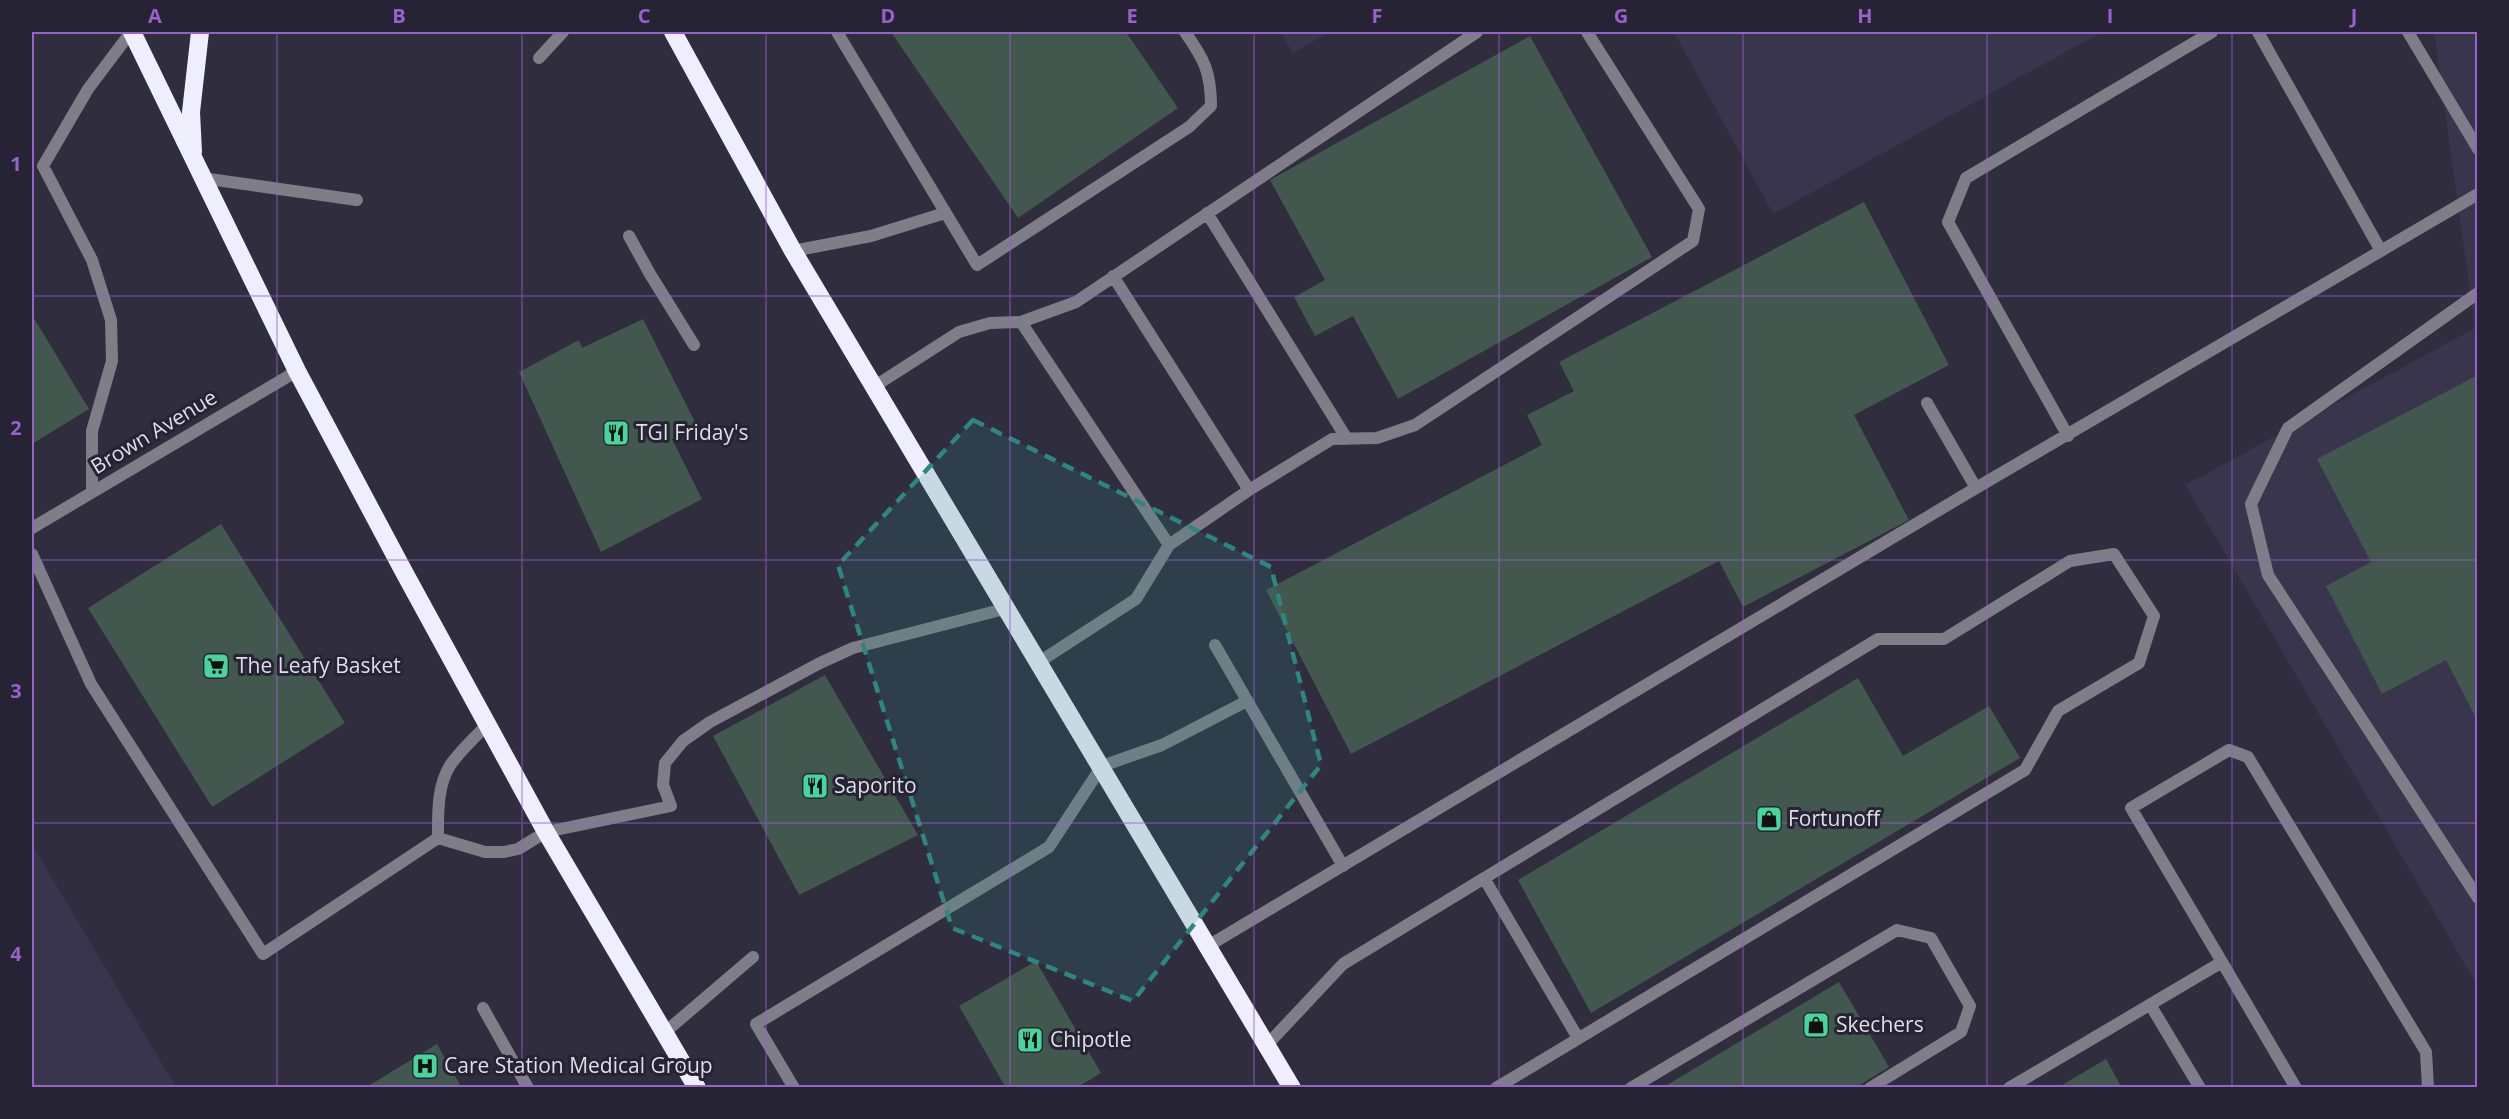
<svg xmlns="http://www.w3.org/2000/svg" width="2509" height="1119" font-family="'Open Sans',sans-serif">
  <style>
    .built { fill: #38354c }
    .building { fill: #42574d }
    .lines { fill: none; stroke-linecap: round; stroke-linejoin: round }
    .lane { stroke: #7f7e88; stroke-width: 12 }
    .street { stroke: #7f7e88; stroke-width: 12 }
    .highway { stroke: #efeefc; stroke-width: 18 }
    .marked { fill: #2e8680; fill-opacity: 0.2; stroke: #2e8680; stroke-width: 4.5; stroke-dasharray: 12 8; stroke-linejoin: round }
    .grid { fill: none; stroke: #9961cc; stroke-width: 1.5; stroke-opacity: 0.55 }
    .labels { text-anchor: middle; stroke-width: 6; stroke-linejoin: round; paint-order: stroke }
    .street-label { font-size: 21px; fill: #dfdee9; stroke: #252334 }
    .poi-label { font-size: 21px; fill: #dfdee9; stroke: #252334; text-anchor: start }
    .neatline { fill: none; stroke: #9961cc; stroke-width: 2 }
    .grid-label { font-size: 20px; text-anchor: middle; font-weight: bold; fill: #9961cc }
  </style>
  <rect width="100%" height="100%" fill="#2f2d3e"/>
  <path class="built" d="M1281 32H1329L1293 54Z
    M1674 32H2102L1773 214Z
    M2434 32H2477V985L2185 485 2475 328Z
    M32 844 176 1087H32Z"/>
  <path class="building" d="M891 32H1126L1178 108 1018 218Z
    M1530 36 1652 257 1398 399 1353 316 1315 336 1294 297 1325 280 1270 180Z
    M1864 202 1949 365 1854 415 1909 520 1743 607 1719 561 1351 754 1266 590 1542 445 1527 415 1574 391 1559 362Z
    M32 315 89 409 32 444Z
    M643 319 698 428 672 439 702 499 601 552 519 372 579 340 582 348Z
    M2478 375V722L2446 660 2382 694 2326 586 2371 562 2317 459Z
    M221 524 345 723 212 807 88 608Z
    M825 675 918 835 799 895 713 736Z
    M1858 678 1903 756 1989 706 2020 758 1591 1013 1518 880Z
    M1036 961 1101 1073 1076 1088H1006L959 1006Z
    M1839 982 1889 1067 1855 1088H1662Z
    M437 1044 462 1088H365Z
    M2106 1059 2122 1088H2057Z"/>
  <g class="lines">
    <path class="lane" d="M837 32 977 265 1189 127 1211 106C1211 72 1204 59 1185 32
      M2258 32 2381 251
      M539 58 563 32
      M202 178 357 200
      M1207 213 1347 439
      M629 236 650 274 694 345
      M793 251 871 236 945 213
      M1113 276 1249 490
      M2478 293 2288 428 2251 504 2268 575 2478 898
      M1021 322 1169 545
      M875 386 959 332 990 323 1021 322 1076 302 1477 32
      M1927 403 1976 488
      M2068 436 1948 222 1966 178 2212 32
      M92 492V431L112 361 111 320 92 260 43 166 88 89 131 32
      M32 554 91 684 263 954 438 838
      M1215 645 1343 866
      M1039 662 1136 599 1169 545 1249 490 1332 439 1377 438 1415 425 1693 241 1699 209 1587 32
      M438 838 485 852H504L518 849 546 832 671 806 663 785 665 763 683 741 710 722 820 663 853 648 1008 608
      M438 838C438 813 437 785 451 764 461 750 475 737 487 725
      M1484 878 1578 1038
      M1208 946 1976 488 2478 194
      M2222 962 2131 808 2229 750 2248 757 2426 1052 2428 1088
      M2151 1006 2200 1088
      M483 1008 528 1088
      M664 1033 753 957
      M1267 1045 1343 964 1878 639H1944L2070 561 2114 554 2154 616 2139 663 2058 711 2025 770 1496 1088
      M794 1088 756 1024 1049 847 1102 766 1162 745 1247 701
      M1631 1088 1897 930 1931 938 1970 1006 1961 1032 1870 1088
      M2009 1088 2222 962 2296 1088"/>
    <path class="street" d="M2408 32 2478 149
      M32 528 297 371"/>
    <path class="highway" d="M132 32 297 371 404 572 546 832 697 1088
      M673 32 793 251 1292 1088
      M193 152 191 112 200 32"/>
  </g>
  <path class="marked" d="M973 420 1271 567 1321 765 1133 1001 952 928 838 565Z"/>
  <path class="grid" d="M277 32V1088M522 32V1088M766 32V1088M1010 32V1088M1254 32V1088M1499 32V1088M1743 32V1088M1987 32V1088M2232 32V1088M32 296H2478M32 560H2478M32 823H2478"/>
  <defs>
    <symbol id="restaurant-square" viewBox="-11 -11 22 22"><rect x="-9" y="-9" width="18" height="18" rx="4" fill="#48d49d" stroke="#252334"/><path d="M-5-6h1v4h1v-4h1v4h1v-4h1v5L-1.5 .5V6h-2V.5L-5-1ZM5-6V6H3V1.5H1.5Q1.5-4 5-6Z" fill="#111"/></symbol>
    <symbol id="supermarket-square" viewBox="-11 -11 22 22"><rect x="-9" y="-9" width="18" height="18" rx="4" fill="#48d49d" stroke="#252334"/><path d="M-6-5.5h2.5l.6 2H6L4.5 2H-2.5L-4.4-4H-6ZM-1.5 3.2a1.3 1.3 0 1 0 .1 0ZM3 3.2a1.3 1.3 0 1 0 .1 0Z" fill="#111"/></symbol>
    <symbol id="shop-square" viewBox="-11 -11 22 22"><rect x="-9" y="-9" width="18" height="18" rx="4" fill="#48d49d" stroke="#252334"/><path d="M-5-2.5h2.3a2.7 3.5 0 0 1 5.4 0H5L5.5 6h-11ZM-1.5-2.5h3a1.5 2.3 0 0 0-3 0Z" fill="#111"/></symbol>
    <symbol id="hospital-square" viewBox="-11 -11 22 22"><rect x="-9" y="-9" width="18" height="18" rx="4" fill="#48d49d" stroke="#252334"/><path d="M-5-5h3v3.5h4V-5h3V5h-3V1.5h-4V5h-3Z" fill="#111"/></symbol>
  </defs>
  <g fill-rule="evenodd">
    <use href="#restaurant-square" x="601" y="418" width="30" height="30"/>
    <use href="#supermarket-square" x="201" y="651" width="30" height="30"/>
    <use href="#restaurant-square" x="800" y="771" width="30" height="30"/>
    <use href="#shop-square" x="1754" y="804" width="30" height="30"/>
    <use href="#shop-square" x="1801" y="1010" width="30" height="30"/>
    <use href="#restaurant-square" x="1015" y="1025" width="30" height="30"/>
    <use href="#hospital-square" x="410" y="1051" width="30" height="30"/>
  </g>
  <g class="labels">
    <g class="street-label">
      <text transform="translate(154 432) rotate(-31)" y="7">Brown Avenue</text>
    </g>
    <g class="poi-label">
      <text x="636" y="440">TGI Friday's</text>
      <text x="236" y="673">The Leafy Basket</text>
      <text x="834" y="793">Saporito</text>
      <text x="1788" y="826">Fortunoff</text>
      <text x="1836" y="1032">Skechers</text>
      <text x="1050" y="1047">Chipotle</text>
      <text x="444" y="1073">Care Station Medical Group</text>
    </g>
  </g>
  <rect width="2509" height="1119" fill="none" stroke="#252334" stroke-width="66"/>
  <rect x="33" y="33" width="2443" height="1053" class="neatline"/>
  <g class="grid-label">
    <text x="155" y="23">A</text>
    <text x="399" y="23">B</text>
    <text x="644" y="23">C</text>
    <text x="888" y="23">D</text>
    <text x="1132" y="23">E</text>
    <text x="1377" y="23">F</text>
    <text x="1621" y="23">G</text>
    <text x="1865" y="23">H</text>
    <text x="2110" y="23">I</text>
    <text x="2354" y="23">J</text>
    <text x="16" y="171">1</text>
    <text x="16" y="435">2</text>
    <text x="16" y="698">3</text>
    <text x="16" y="961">4</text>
  </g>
</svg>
